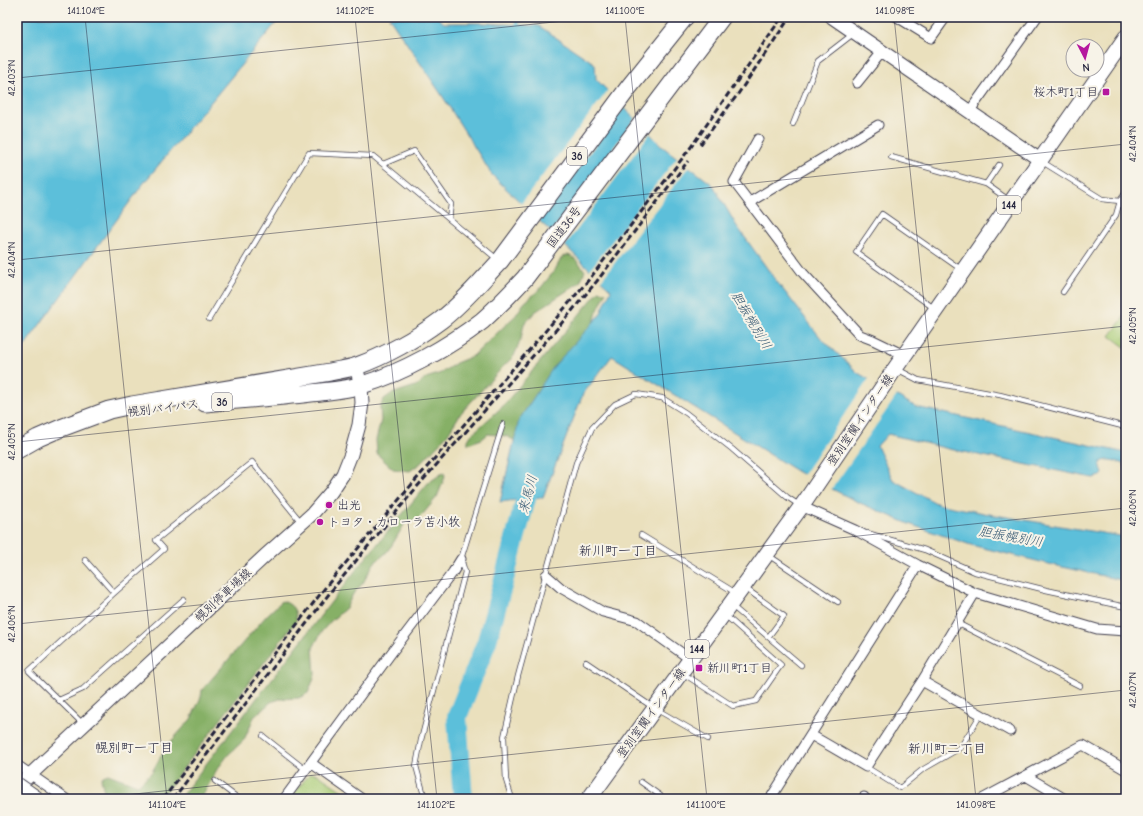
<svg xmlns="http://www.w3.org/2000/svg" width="1143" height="816" font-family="'Comic Neue','Klee One',sans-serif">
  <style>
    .green { fill: #a8cc75; stroke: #657758 }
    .forest { fill: #86b066; stroke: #546950 }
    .water { fill: #5cbfda; stroke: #3f708a }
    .pier { fill: #eae0bd }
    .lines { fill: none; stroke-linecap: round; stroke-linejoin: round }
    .stream { stroke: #5cbfda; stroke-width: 3.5 }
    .river { stroke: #5cbfda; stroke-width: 20 }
    .lane-casing { stroke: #403e4e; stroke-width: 6 }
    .street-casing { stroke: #403e4e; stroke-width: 11 }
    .secondary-casing { stroke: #403e4e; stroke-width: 15 }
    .primary-casing { stroke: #403e4e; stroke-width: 17 }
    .highway-casing { stroke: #403e4e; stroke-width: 19 }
    .lane { stroke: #fff; stroke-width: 4.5 }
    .street { stroke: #fff; stroke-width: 9 }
    .secondary { stroke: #fff; stroke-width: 13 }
    .primary { stroke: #fff; stroke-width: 15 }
    .highway { stroke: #fff; stroke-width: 17 }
    .rail { stroke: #22223b; stroke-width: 3; stroke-dasharray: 6 3; stroke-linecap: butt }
    .primary-bridge-casing { stroke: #403e4e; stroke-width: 17; stroke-linecap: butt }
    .primary-bridge { stroke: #fff; stroke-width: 15 }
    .ticks { fill: none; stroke: #22223b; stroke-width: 1; stroke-opacity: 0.45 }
    .poi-dot { fill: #b5179e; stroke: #f7f3e8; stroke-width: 1.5 }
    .labels { text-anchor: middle; stroke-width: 4; stroke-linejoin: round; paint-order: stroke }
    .shield { fill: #f7f3e8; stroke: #62616f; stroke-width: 1 }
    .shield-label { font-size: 11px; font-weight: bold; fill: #22223b }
    .poi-label { font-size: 12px; fill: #22223b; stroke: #f7f3e8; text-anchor: start }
    .street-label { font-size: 12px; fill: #22223b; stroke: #f7f3e8 }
    .water-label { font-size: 13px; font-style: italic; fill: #365973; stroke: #f7f3e8 }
    .neighbourhood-label { font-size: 13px; fill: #22223b; stroke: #f7f3e8 }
    .neatline { fill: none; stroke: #22223b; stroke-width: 1.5 }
    .ticks-label { font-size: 10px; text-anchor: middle; fill: #22223b }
  </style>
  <rect width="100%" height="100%" fill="#f7f3e8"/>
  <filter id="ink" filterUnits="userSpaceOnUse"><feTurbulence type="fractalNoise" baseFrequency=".025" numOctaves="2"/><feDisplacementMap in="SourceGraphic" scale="8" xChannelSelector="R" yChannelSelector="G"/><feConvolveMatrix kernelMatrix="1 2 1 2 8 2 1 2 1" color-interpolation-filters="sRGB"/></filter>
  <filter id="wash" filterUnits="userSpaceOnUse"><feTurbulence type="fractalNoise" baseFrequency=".012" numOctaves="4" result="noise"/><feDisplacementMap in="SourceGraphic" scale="16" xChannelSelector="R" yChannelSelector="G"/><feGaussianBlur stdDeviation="0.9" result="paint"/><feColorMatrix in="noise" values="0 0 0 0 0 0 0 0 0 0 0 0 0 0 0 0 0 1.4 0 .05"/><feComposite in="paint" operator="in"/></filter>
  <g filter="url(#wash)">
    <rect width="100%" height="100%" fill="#eae0bd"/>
    <path class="green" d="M1126 314V348L1110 336Z
      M310 773 317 774 354 799H290Z"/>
    <path class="forest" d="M568 255C575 257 581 265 585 271L580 282 535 312 524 324 521 339 514 356 501 369 461 413 447 435 421 463 410 471 393 469 377 454 376 440 381 420 380 407 384 399 391 394 418 385 426 378 441 373 456 363 473 356 516 315 524 303 539 290 555 270 562 257Z
      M599 291 606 293 597 312 590 335 518 442 506 436 488 434 482 439 468 444V440L471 435 502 407Z
      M444 472 445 477 437 497 423 514 418 519 405 523 392 545 385 554 374 563 363 583 353 594 346 608 331 621 322 631 313 648 315 674 311 686 308 693 299 698 280 699 271 702 254 717 244 740 228 755 216 771 201 799H179L356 570 428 483Z
      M282 601C292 604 297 610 296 621L160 799H106L101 779 103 776 108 774 138 785 152 772 166 747 191 719 201 697 202 690 267 615Z"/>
    <path class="water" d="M17 17H281L143 184 17 356Z
      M389 17H437L444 23H483L539 26 595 64 596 79 663 147 713 185 736 225 774 278 820 337 858 373 916 407 1126 453V470L1124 464C1116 461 1106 457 1100 463L1103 474 1101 476 1093 478 949 449 888 434 877 446 893 480 938 504 989 514 1126 537V581L1049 564 971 545 909 524 860 503 798 472 612 356 583 394 543 497 500 502 519 420 554 366 600 315 611 290 492 175 443 97Z"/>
    <path class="pier" d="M609 89 625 106 537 222 520 205Z
      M636 117 651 132 564 247 550 234Z
      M678 156 690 165 600 282 589 271Z
      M870 377 898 394 831 490 802 476Z"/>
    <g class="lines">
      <path class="stream" d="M517 30 518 17"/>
      <path class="river" d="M463 799 457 717 487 641 533 473"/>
    </g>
  </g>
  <g filter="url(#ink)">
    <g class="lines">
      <defs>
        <path id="lane" d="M793 124 818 61 853 34
          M891 157 986 184 1010 201
          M1041 161 1102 199 1120 201 1126 192
          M383 164 414 151 451 204 449 219
          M986 184 999 165
          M1063 292 1116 215 1120 201
          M935 309 856 252 882 214 962 270
          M209 319 309 153 373 156 497 259
          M897 369 918 380 1000 395 1126 427
          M867 533 925 550 975 572 1046 590 1126 607
          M641 535 736 593
          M768 555 838 602
          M85 560 114 593
          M745 588 784 616 769 636
          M732 606 801 665
          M957 623 1080 686
          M586 662 654 708 708 739
          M684 674 733 706 756 701 781 665 725 615
          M59 700 83 689 184 599
          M1125 711H1126
          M83 724 29 671 114 593 164 549 156 540 252 462 301 522
          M263 736 306 770
          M866 767 900 788 922 770 960 748 981 714
          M215 781 239 799
          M641 782 665 799
          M425 799 416 766 421 740 465 572 461 559 503 424
          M512 799 506 780 504 737 518 676 576 463 592 428 615 404 636 394 662 398 686 413 732 449 787 497 799 505"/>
        <path id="street" d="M897 17 931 38 946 17
          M857 83 882 52
          M969 112 1037 17
          M758 139 734 182 803 273 860 335 873 340 904 355
          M750 202 878 125
          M801 506 855 530 918 565 975 593 1097 629 1126 631
          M546 575 561 588 603 612 637 621 690 659
          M922 681 1010 731
          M811 735 866 767 922 681 975 593
          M311 763 362 799
          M17 765 66 799
          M1026 776 1065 799
          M284 799 392 652 453 572 461 559
          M770 799 918 565
          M863 799 864 797
          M982 799 1083 745 1126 770"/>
        <path id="secondary" d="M832 17 1040 160
          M17 787 266 555 312 514 331 492 343 474 351 454 359 425 362 403 361 386 356 366"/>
        <path id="primary" d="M589 799 806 500 892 373 1126 37"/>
        <path id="highway" d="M205 403C240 400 276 397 311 393 327 391 346 390 362 385 402 373 449 347 482 321 497 308 511 293 525 278L722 17
          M17 450 38 438 61 428 109 410 132 405 330 372C339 370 348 369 357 366 385 356 417 338 441 320 463 303 481 281 500 261L629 87 685 17"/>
      </defs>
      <use href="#lane" class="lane-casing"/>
      <use href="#street" class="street-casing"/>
      <use href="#secondary" class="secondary-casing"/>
      <use href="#primary" class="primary-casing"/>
      <use href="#highway" class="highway-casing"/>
      <use href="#lane" class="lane"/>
      <use href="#street" class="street"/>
      <use href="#secondary" class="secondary"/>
      <use href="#primary" class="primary"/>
      <use href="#highway" class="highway"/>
      <path class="rail" d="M700 145 738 94 790 17
        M163 799 328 584 413 483 531 348 591 277 691 147 782 17
        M173 799 332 590 416 488 555 331 597 281 688 161"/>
      <defs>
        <path id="primary-bridge" d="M17 785 37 799"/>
      </defs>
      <use href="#primary-bridge" class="primary-bridge-casing"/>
      <use href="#primary-bridge" class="primary-bridge"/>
    </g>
  </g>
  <path class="ticks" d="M85 17 167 799M355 17 437 799M625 17 707 799M894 17 976 799M17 78 602 17M17 260 1126 144M17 442 1126 326M17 624 1126 508M87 799 1126 690"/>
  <g class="poi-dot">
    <rect x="1102" y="88" width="8" height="8" rx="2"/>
    <circle cx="329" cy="505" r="4"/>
    <circle cx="320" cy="522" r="4"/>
    <rect x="695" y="664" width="8" height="8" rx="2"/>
  </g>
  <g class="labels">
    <g class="shield">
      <rect x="567" y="147" width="20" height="18" rx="3"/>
      <rect x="997" y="196" width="24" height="18" rx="3"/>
      <rect x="212" y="393" width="20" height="18" rx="3"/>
      <rect x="685" y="640" width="24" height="18" rx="3"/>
    </g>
    <g class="shield-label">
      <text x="577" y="160">36</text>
      <text x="1009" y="209">144</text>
      <text x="222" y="406">36</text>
      <text x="697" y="653">144</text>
    </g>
    <g class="poi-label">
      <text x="1098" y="96" text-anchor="end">桜木町1丁目</text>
      <text x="337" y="509">出光</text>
      <text x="328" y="526">トヨタ・カローラ苫小牧</text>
      <text x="707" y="672">新川町1丁目</text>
    </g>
    <g class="street-label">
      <text transform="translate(564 227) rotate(-53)" y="4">国道36号</text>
      <text transform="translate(163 408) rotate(-7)" y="4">幌別バイパス</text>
      <text transform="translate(860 420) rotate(-56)" y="4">登別室蘭インター線</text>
      <text transform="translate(223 595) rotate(-43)" y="4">幌別停車場線</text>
      <text transform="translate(651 713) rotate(-54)" y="4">登別室蘭インター線</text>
    </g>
    <g class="water-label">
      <text transform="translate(752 320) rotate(59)" y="5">胆振幌別川</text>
      <text transform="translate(527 494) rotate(-75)" y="5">来馬川</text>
      <text transform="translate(1011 536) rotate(10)" y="5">胆振幌別川</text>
    </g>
    <g class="neighbourhood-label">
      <text x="618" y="555">新川町一丁目</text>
      <text x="134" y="752">幌別町一丁目</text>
      <text x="947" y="753">新川町二丁目</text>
    </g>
  </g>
  <rect width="1143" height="816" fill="none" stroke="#f7f3e8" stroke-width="44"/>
  <g transform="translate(1085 58) rotate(174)"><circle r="19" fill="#f7f3e8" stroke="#a29fa3"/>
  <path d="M0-3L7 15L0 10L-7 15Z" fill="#b5179e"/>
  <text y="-6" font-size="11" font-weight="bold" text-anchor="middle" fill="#22223b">N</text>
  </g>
  <rect x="22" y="22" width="1099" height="772" class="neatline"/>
  <g class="ticks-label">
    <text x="86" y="14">141.104°E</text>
    <text x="355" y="14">141.102°E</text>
    <text x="625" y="14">141.100°E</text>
    <text x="895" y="14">141.098°E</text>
    <text transform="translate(11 78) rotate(-90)" y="4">42.403°N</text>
    <text transform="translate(1132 144) rotate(-90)" y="4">42.404°N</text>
    <text transform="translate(11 260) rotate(-90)" y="4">42.404°N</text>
    <text transform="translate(1132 326) rotate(-90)" y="4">42.405°N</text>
    <text transform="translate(11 442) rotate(-90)" y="4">42.405°N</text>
    <text transform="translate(1132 508) rotate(-90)" y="4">42.406°N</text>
    <text transform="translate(11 624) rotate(-90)" y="4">42.406°N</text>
    <text transform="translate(1132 690) rotate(-90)" y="4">42.407°N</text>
    <text x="167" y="808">141.104°E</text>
    <text x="436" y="808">141.102°E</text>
    <text x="706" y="808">141.100°E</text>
    <text x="976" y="808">141.098°E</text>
  </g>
</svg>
